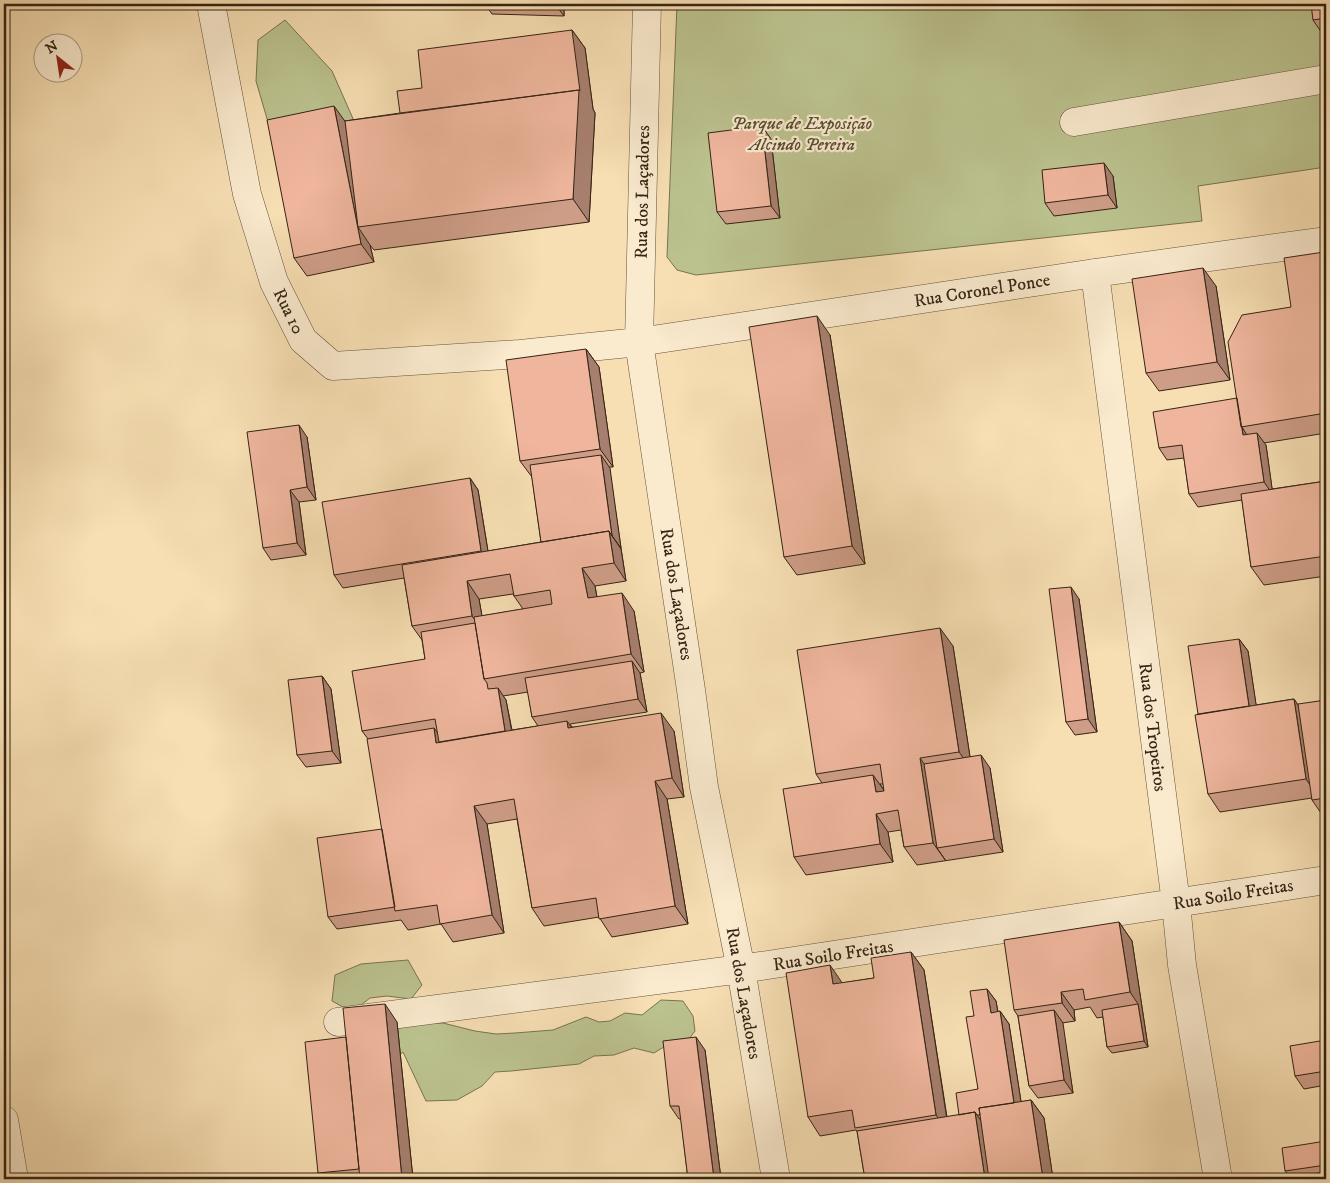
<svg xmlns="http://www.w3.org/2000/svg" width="1330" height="1183" font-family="'IM FELL DW Pica',serif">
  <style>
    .green { fill: #bbc28e; stroke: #787351 }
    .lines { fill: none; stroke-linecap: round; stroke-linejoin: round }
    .minor-casing { stroke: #65533c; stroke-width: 29 }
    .minor { stroke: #faeace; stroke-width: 28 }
    .wall { fill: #ce9d87; stroke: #342414; fill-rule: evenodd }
    .shaded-wall { fill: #a77f6e; stroke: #342414 }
    .building { fill: #efb69d; stroke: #342414 }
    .labels { text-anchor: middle; stroke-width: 4.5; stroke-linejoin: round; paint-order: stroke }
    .park-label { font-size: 18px; font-style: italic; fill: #564c32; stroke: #faeace }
    .street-label { font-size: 18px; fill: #342414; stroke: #faeace }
  </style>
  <rect width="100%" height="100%" fill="#f7dfb3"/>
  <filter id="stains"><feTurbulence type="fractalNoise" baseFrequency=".004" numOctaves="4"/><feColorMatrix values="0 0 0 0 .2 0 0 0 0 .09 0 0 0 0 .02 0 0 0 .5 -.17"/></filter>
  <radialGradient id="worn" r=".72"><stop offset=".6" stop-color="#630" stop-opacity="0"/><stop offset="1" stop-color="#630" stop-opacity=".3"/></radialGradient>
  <path class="green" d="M677 4H1326V167L1198 186 1202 221 696 275 677 270 667 257Z
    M285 20 332 71 358 130 275 146 256 81 258 40Z
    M408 960 422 985 411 999 387 996 370 998 352 1012 332 1001 335 975 361 964Z
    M661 1000 683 1001 693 1016 695 1031 686 1043 667 1045 654 1053 634 1048 614 1055 594 1056 579 1064 511 1071 495 1072 482 1086 457 1100 426 1101 403 1052 365 1085 364 1032 410 1024 443 1023 475 1031 496 1034 515 1033 553 1030 586 1017 599 1022 610 1021 625 1013 642 1015Z"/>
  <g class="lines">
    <defs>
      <path id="minor" d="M211 4 247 194 274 282 303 340 333 366 520 354 639 342 1095 273 1326 241
        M647 4 639 342 691 690 704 787 741 969 776 1179
        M1074 122 1326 79
        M1095 273 1176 903 1182 965 1218 1179
        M338 1022 741 969 1326 880
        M4 1120 14 1179"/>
    </defs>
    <use href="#minor" class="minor-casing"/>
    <use href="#minor" class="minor"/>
  </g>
  <path class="wall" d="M485 4H564V16L492 14Z
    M1326 4V39L1313 20Z
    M572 30 585 48 593 109 595 113 589 222 374 250 370 245 374 262 307 276 294 258 345 121 400 113 422 88Z
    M771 139 780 218 726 224 717 212Z
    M1113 176 1117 208 1054 216 1045 203Z
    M1324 252 1326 255V433L1264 443 1266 445 1272 489 1326 481V576L1264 585 1251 567 1242 500 1198 507 1189 494 1184 458 1167 460 1159 448 1237 398Z
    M1216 286 1230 380 1159 391 1146 373Z
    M830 335 865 564 797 575 784 557Z
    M586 349 599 367 613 467H609L621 548 626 581 595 586 597 597 634 611 644 672 640 673 647 712 570 724 572 727 674 731 684 797 667 799 688 924 612 937 599 917 544 926 532 908 517 819 487 824 504 933 453 942 441 924 408 930 401 920 337 929 328 917 382 829 368 739 362 731 425 659 422 640 412 626 404 578 343 588 334 575 470 478 478 490 488 551 541 542 532 477 520 461ZM513 594 514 596 523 609 482 616 479 599ZM528 692 532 717 538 726 512 730 506 700 503 696Z
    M307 437 316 500 299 502 306 555 271 560 263 548Z
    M1079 599 1097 732 1075 735 1066 722Z
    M1239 639 1248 651 1256 705 1294 699 1298 705 1326 700V812L1321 813 1312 800V798L1220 812 1208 794 1198 714Z
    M953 646 970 757 990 768 1003 852 917 865 904 847 901 830 888 832 893 862 806 875 794 857 822 783 816 774ZM880 784H883L884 790Z
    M322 676 331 689 341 763 306 767 297 755Z
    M1119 922 1132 941 1148 1047 1112 1053 1107 1047 1103 1017 1097 1018 1090 1007 1074 1010 1075 1021 1062 1023 1073 1093 1038 1098 1029 1086 1018 1016 1014 1010Z
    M911 952 924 970 947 1117 959 1115 978 1089 974 1016 987 989 996 1001 998 1012 1000 1011 1009 1024 1021 1102 1031 1100 1044 1118 1053 1179H865L857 1131 856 1130 820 1136 808 1117 842 983 874 978Z
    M397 1022 413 1179H322L318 1173 346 1037Z
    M1326 1040V1085L1304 1089 1295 1076Z
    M705 1050 721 1179H688L681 1119H679L670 1106Z
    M1326 1141V1172L1290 1177 1285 1171Z"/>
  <path class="shaded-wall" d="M555 4H564V16Z
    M572 30 585 48 593 109 595 113 589 222 573 199Z
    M334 106 347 124 358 227 370 245 374 262 361 244Z
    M762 126 771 139 780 218 771 206Z
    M1104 163 1113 176 1117 208 1108 195Z
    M1324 252 1326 255V268Z
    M1203 268 1216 286 1230 380 1217 362Z
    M817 316 830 335 865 564 852 546Z
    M586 349 599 367 613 467 600 449Z
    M299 425 307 437 316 500 307 487Z
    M1242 427 1250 440 1243 435Z
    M1257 433 1266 445 1273 495 1264 482Z
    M601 455 610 468 621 548 612 536Z
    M470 478 478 490 490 564 481 551Z
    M290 490 299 502 306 555 297 543Z
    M609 531 621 549 626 581 614 563Z
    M582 568 595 586 600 616 588 598Z
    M467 581 479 599 485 634 472 616Z
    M1071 587 1079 599 1097 732 1088 719Z
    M622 593 634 611 644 672 631 654Z
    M940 628 953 646 972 770 959 752Z
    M1239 639 1248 651 1259 724 1250 712Z
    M632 661 640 673 647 712 638 699Z
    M322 676 331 689 341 763 332 751Z
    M498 688 506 700 515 749 506 737Z
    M1294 699 1306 717 1318 797 1306 779Z
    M661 713 674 731 684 797 672 778Z
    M567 721 580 739 568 728Z
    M434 728 447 746 436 743Z
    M981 755 990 768 1003 852 994 839Z
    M920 758 933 776 937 848 946 861 933 843Z
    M873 775 886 793 876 792Z
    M655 781 667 799 688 924 675 906Z
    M474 806 487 824 504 933 492 915Z
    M876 814 888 832 893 862 880 844Z
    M1119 922 1132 941 1148 1047 1144 1041 1138 1004 1130 992Z
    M911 952 924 970 949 1133 936 1115Z
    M830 965 843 984H833Z
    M987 989 996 1001 1000 1026 991 1013Z
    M1061 992 1074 1010 1075 1021 1062 1003Z
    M385 1004 397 1022 413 1179H402Z
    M1054 1010 1063 1023 1073 1093 1064 1080Z
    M1000 1011 1009 1024 1024 1121 1015 1109Z
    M696 1037 705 1050 721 1179H714Z
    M1031 1100 1044 1118 1053 1179H1043Z
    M975 1112 988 1131 995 1179H985Z"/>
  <path class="building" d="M1311 4H1326V18L1313 20Z
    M572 30 580 91 579 90 400 113 397 91 422 88 418 50Z
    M579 90 573 199 358 227 345 121Z
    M334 106 361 244 294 258 267 120Z
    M762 126 771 206 717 212 708 133Z
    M1104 163 1108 195 1045 203 1042 170Z
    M1324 252 1326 268V413L1241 427 1228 342 1242 315 1291 307 1284 258Z
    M1203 268 1217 362 1146 373 1132 279Z
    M817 316 852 546 784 557 749 327Z
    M586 349 600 449 520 461 506 360Z
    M1237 398 1243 435 1257 433 1264 482 1189 494 1182 445 1159 448 1153 412Z
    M299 425 307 487 290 490 297 543 263 548 247 432Z
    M601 455 612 536 609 531 541 542 530 465Z
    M470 478 481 551 334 575 322 502Z
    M1326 481V556L1251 567 1241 494Z
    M609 531 614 563 582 568 588 598 622 593 631 654 484 679 474 617 552 604 550 590 514 596 510 574 467 581 472 616 412 626 402 565Z
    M1071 587 1088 719 1066 722 1049 589Z
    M475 623 484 679 487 683 488 689 498 688 505 731 439 742 435 719 362 731 352 671 425 659 421 632Z
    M940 628 959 752 920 758 933 843 904 847 898 810 876 814 880 844 794 857 783 789 873 775 876 792 884 791 880 764 816 774 797 650Z
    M1239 639 1249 706 1198 714 1188 646Z
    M632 661 638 699 532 717 525 678Z
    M322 676 332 751 297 755 288 680Z
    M1294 699 1306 779 1208 794 1195 715Z
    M1326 700V798L1312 800 1298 704Z
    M661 713 672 778 655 781 675 906 599 919 596 898 532 908 514 799 474 806 492 915 440 924 437 905 395 911 367 739 434 728 436 743 567 721 568 728Z
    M981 755 994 839 937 848 924 764Z
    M382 829 395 907 328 917 317 838Z
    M1119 922 1130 992 1085 1000 1083 989 1061 992 1062 1003 1014 1010 1004 940Z
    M911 952 936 1115 855 1128 852 1110 808 1117 786 973 830 965 833 984 874 978 871 958Z
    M987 989 991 1013 1000 1011 1014 1103 979 1108 980 1115H977L975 1112 959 1115 956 1093 978 1089 966 1017 974 1016 970 991Z
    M385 1004 402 1179H360L343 1008Z
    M1138 1004 1144 1041 1107 1047 1102 1010Z
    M1054 1010 1064 1080 1029 1086 1018 1016Z
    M346 1037 359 1169 318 1173 305 1042Z
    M696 1037 714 1179H688L679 1106H670L663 1041Z
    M1326 1040V1071L1295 1076 1290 1046Z
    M1031 1100 1043 1179H989L979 1108Z
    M975 1112 985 1179H865L857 1131Z
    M1326 1141V1165L1285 1171 1282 1148Z"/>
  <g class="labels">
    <g class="park-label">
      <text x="802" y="129">Parque de Exposição<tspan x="802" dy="21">Alcindo Pereira</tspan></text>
    </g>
    <g class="street-label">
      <text transform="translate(642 192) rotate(-89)" y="6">Rua dos Laçadores</text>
      <text transform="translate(982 290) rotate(-9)" y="6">Rua Coronel Ponce</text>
      <text transform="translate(289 311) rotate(64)" y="6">Rua 10</text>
      <text transform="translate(677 594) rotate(81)" y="6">Rua dos Laçadores</text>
      <text transform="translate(1153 727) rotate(83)" y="6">Rua dos Tropeiros</text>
      <text transform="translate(1233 894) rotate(-9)" y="6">Rua Soilo Freitas</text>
      <text transform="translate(833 955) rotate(-9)" y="6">Rua Soilo Freitas</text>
      <text transform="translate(744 993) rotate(80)" y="6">Rua dos Laçadores</text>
    </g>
  </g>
  <rect width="1330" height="1183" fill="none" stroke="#f7dfb3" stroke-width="20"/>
  <rect x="5" y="5" width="1320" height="1173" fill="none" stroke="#342414" stroke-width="2.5"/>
  <rect x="10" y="10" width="1310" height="1163" fill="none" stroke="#342414"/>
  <g transform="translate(58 58) rotate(330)"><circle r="24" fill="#faeace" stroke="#ab9b84"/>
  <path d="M0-4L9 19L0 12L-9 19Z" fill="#8f2418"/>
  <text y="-8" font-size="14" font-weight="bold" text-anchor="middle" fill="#342414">N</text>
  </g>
  <rect width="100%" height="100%" filter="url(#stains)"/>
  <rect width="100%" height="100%" fill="url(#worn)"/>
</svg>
